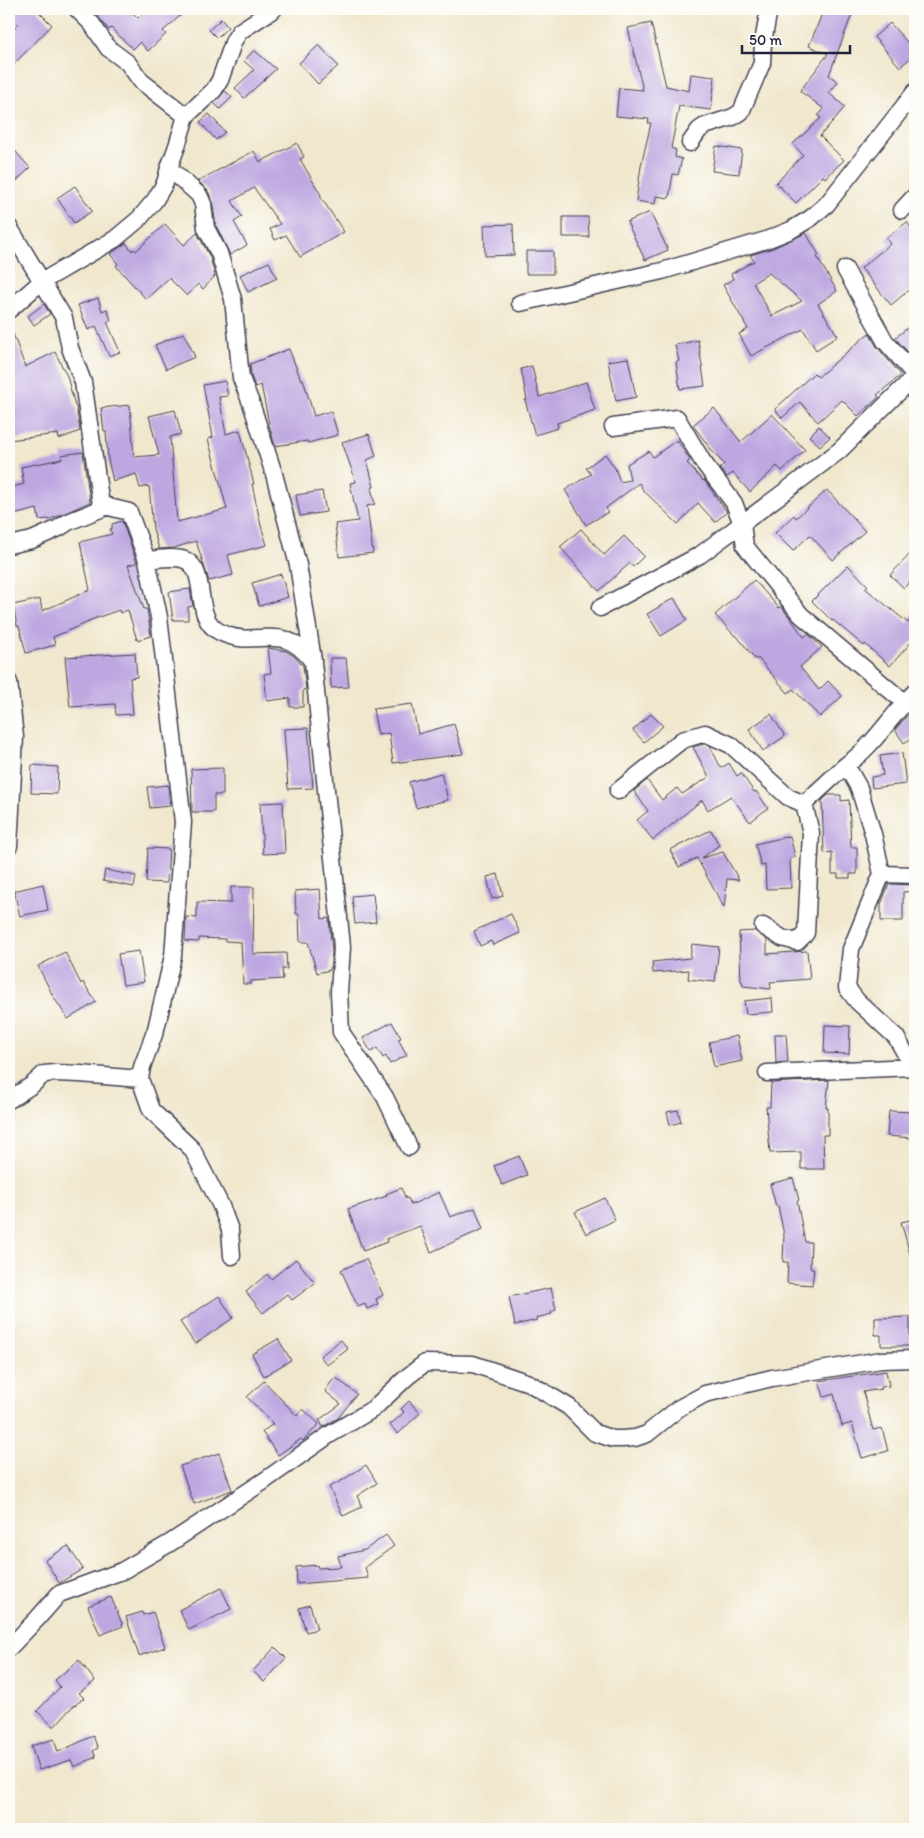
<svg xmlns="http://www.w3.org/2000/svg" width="924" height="1838" font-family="Itim,sans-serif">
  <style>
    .building { fill: #bea7e1; fill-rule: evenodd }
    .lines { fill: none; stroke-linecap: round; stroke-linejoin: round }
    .minor-casing { stroke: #414051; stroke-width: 19 }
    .minor { stroke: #fff; stroke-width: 16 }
  </style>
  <rect width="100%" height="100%" fill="#fdfcf7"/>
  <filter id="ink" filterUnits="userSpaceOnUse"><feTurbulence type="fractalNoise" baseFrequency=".02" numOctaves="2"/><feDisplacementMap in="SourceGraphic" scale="10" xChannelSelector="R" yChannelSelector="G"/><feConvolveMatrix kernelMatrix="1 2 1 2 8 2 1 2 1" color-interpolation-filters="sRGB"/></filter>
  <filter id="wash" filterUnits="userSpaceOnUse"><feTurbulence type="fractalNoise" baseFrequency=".0096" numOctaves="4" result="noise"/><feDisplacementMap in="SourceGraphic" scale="20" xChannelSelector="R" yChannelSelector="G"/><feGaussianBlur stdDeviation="1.12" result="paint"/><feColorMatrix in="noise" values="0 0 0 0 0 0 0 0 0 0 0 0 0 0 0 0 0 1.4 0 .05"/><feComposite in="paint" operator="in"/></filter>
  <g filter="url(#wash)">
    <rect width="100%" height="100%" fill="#f0e7cd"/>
    <g id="blocks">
      <path class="building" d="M9 9H36L52 25 9 69V33L18 24 9 15Z
        M99 9H124L130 14 132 12 138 18 148 9H188L163 31 166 34 148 51 140 42 133 49 111 28 109 30 95 13Z
        M824 9H854L829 75 838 82 829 93 845 107 820 136 844 160 825 178 823 176 796 203 776 183 803 155 793 144 821 118 818 116 824 109 800 91 828 54 809 46Z
        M221 19 228 27 217 38 209 30Z
        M651 23 666 86 689 91 691 74 715 77 711 110 679 106 671 148 676 150 675 157 682 159 678 175 673 174 669 198 656 196 655 204 636 201 641 166 651 123H648L649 119 616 116 619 88 643 90 628 28Z
        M890 23 915 51V54L900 67 874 37Z
        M319 45 338 66 318 84 299 63Z
        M254 50 276 69 244 98 235 88 254 70 244 61Z
        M225 91 232 97 220 109 214 103Z
        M209 114 225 132 216 140 200 122Z
        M297 143 304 157 300 159 321 195 320 196 344 232 300 257 286 235 275 240 270 229 280 224 254 188 232 201 242 217 234 222 247 245 230 255 216 225 212 200 208 191 198 181 254 151 260 162Z
        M9 144 30 168 9 188Z
        M716 146 742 150 739 174 712 171Z
        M75 186 92 211 74 223 57 198Z
        M650 212 668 250 645 260 627 222Z
        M563 217H588L589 237H563Z
        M907 222 915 233V285L891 305 861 268 890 244 886 238Z
        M165 224 184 245 197 233 210 257 215 276 203 289 198 284 187 296 169 278 146 299 116 266 118 264 110 254 126 243 132 251 134 249 136 251Z
        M513 224 514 255 485 256 484 225Z
        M806 233 819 255 817 257 837 291 818 304 838 336 816 350 803 329 751 356 739 334 748 329 723 285 733 279 731 274 754 261 750 255 773 248ZM769 273 802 301 772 316 753 283Z
        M526 251H553V274H526Z
        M269 262 277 278 248 292 240 275Z
        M98 298 102 311 107 309 111 320 107 322 120 352 109 356 96 326 88 330 78 305Z
        M44 304 50 314 34 325 28 316Z
        M915 322V360L895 338Z
        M10 325 25 367 55 352 67 376 75 406H76L80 431 59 439 58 434 9 440V410L14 409 9 390V326Z
        M184 333 195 357 166 369 155 345Z
        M869 333 877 347 901 375 877 395 879 397 858 416 842 400 818 422 800 402 782 418 775 409 814 373 818 377Z
        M698 340 705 386 680 389 676 362 679 361 675 345Z
        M289 349 301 380 303 379 314 416 331 411 338 435 308 443 307 441 275 446 270 428 261 385 255 387 251 376 250 364Z
        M628 358 636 397 616 401 608 361Z
        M532 366 539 397 586 382 595 410 557 423 558 428 535 435 525 400H527L521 369Z
        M225 381 228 396 219 397 226 434 240 430 254 484H252L261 526 267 545 228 555 233 575 209 581 196 541 174 548 159 549 153 529 149 486 140 488 136 474 113 481 108 460 106 431H104L101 408 130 405 134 457 159 455 149 416 175 410 181 434 170 437 177 522 227 509 208 439 213 437 203 385Z
        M714 408 741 442 772 414 805 450 782 471 777 466 750 492 733 473 727 477 720 468 724 464 712 451 693 425Z
        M819 426 830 437 820 446 809 436Z
        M369 434 376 456 367 460 374 487 371 488 375 504 367 506 373 553 339 557 335 524 358 521 350 483 356 482 342 442Z
        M677 440 690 460 687 463 703 481 704 480 727 512 715 522 698 503 678 524 643 490 639 483 606 508 608 512 586 525 565 490 591 474 586 468 605 454 615 468 620 482 630 480 627 464 649 451 653 457Z
        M83 452 90 502 49 520 48 519 39 520 37 509 9 516V488L24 484 21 467 62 459 61 455Z
        M827 490 865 531 833 560 810 535 793 551 775 533 794 515 796 518Z
        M322 491 326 512 300 516 296 495Z
        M122 521 137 563 128 565 144 609H147L151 636 137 640 128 610 120 613 119 610 88 621 89 622 53 637 55 645 26 653 19 626H17L13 605 40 599 42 611 90 590 80 542 112 534 110 529H112V524Z
        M581 529 604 555 624 536 644 556 633 567 630 563 599 591 560 547Z
        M915 549V576L904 588 890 575Z
        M848 565 868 586 865 588 908 623 915 609V638L890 666 865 644 864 646 833 620 832 621 812 601Z
        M281 574 288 597 259 606 252 583Z
        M754 580 779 608 781 606 804 637 808 634 822 647 800 667 819 690 828 681 842 696 820 717 793 689 788 693 758 658 756 660 736 635 735 636 715 615Z
        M190 589 193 606 188 607V620H173L169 592Z
        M674 598 687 620 661 636 647 614Z
        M268 648 286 651 295 657 303 666 306 689 303 690V707H290V698L267 701 264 674 271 673Z
        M135 653 137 677 130 678 133 714 116 715 115 704 70 707 65 657Z
        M330 658H346L349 687 331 688Z
        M412 704 418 734 454 724 463 754 393 763 389 733 378 735 373 709Z
        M915 710V736L904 743 895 730 906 717Z
        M651 714 663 726 644 742 633 730Z
        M771 714 785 736 763 751 749 729Z
        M308 728 313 788 288 789 284 729Z
        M704 744 710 746 721 768 729 763 737 776 741 773 754 792 756 791 768 808 750 822 731 796 708 810 702 800 653 840 637 820 648 811 634 791 647 780 662 800 677 788 682 794 709 777 693 747Z
        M902 753 906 784 872 788 871 777 883 775 880 756Z
        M32 765 58 767 57 794 31 793Z
        M223 768V795H214V812H192L191 769Z
        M441 773 448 800 416 808 409 782Z
        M168 785 170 806 150 808 147 787Z
        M828 795H841V801L849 800 851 847H857V874H850V878H838V874H832V852L824 853 822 801Z
        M283 802 285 853 263 854 260 803Z
        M711 830 719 845 702 858 723 852 739 880 727 879 724 908 697 858 679 867 670 850Z
        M790 836 795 857 790 859 791 888 766 889 765 865 761 866 755 844Z
        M148 848 169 849 167 883 146 882Z
        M105 870 136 876 134 887 103 881Z
        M498 874 503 896 492 899 487 877Z
        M43 884 48 910 20 916 14 891Z
        M889 884 915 885V891L903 892V921H881V904Z
        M231 887H254L253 954 286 953 287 969H282L283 979 251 981V984H243L241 942 225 941V939L199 938V942L185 941 186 917 197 918V902L231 903Z
        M320 889 322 919 329 918 332 953 330 970 317 973 308 942H300L299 914H296L295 891Z
        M373 894 376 922 355 924 352 896Z
        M511 914 520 933 493 945 491 941 480 946 474 931Z
        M755 931 767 940V954L807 951 810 979 770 982 771 989 743 986 742 981H741L739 932Z
        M692 944 719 947 715 982 688 979 689 970 653 973 652 962 690 958Z
        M139 951 144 982 123 985 118 954Z
        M65 952 81 984 83 982 96 1002 68 1019 53 996 38 966Z
        M772 998 773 1012 746 1014 744 1001Z
        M392 1022 401 1038 398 1039 407 1055 390 1064 386 1056 383 1058 377 1048 371 1052 363 1038Z
        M825 1025 850 1026 849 1054 824 1053Z
        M775 1034H786L788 1062 776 1063Z
        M737 1036 742 1061 714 1067 709 1042Z
        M829 1080 826 1108H828V1135H823L824 1169H801V1152L770 1153 766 1107H770L771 1083Z
        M678 1110 681 1122 670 1125 667 1112Z
        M889 1111 914 1112 912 1138 887 1136Z
        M519 1156 527 1175 502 1185 494 1166Z
        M793 1178 799 1200 797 1201 805 1242H811L810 1268 814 1269 812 1285 787 1283 788 1262H783L784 1235 778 1206H776L770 1184Z
        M401 1188 406 1199 408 1198 411 1205 439 1192 450 1217 475 1208 483 1229 431 1252 420 1226 386 1239 387 1242 363 1251 348 1209 387 1196 386 1194Z
        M605 1198 615 1220 586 1234 575 1212Z
        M915 1219V1260L912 1261 901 1222Z
        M296 1259 315 1283 292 1300 287 1294 263 1313 246 1292 267 1274 271 1279Z
        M366 1259 383 1295 376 1299 378 1304 367 1309 365 1304 358 1307 341 1270Z
        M551 1288 556 1310 551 1312 552 1314 536 1318 537 1320 515 1325 509 1297Z
        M219 1296 233 1318 195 1344 180 1322Z
        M910 1317V1346H881V1335H875V1318Z
        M278 1339 291 1360 264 1376 252 1354Z
        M341 1340 348 1349 327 1365 320 1356Z
        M886 1371 889 1386 881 1387V1389L863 1392 873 1430 882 1428 888 1451 862 1458 852 1423 842 1426 834 1394 824 1397 819 1381Z
        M335 1377 357 1394 338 1418 323 1427 319 1420 341 1404 325 1391Z
        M264 1381 297 1416 303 1409 319 1424 303 1441 301 1439 278 1455 262 1432 273 1424 247 1397Z
        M409 1401 420 1413 398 1434 390 1425 404 1412 401 1409Z
        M219 1453 232 1490 194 1504 180 1466Z
        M366 1465 377 1483 357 1496 362 1507 343 1516 329 1487 343 1480Z
        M386 1535 394 1546 365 1567 368 1578 297 1584 296 1567 317 1565 318 1568 341 1567 338 1556 365 1550Z
        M68 1546 83 1569 59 1583 45 1560Z
        M221 1588 231 1609 189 1630 179 1610Z
        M111 1597 123 1626 100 1635 88 1606Z
        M310 1605 317 1629 306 1632 299 1608Z
        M142 1612 143 1615 153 1612 165 1647 139 1656 126 1617Z
        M275 1647 286 1658 264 1682 253 1671Z
        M79 1660 95 1681 79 1693 84 1698 71 1708 54 1727 37 1711 60 1687 55 1680Z
        M93 1736 98 1748 93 1751 96 1757 74 1767 71 1760 39 1770 31 1746 54 1739 58 1752Z"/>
    </g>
  </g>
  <g filter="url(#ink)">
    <use href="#blocks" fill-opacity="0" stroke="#414051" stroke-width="1"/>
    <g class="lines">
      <defs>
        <path id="minor" d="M77 9 92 24 108 48 128 63 141 81 186 116
          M690 143 699 130 705 126 733 117 741 112 762 63 763 42 769 9
          M169 168 199 195 203 204 206 228 219 253 233 299 241 378 251 403 274 474 298 565 313 660
          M902 210 915 196
          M9 227 64 318 70 348 83 382 101 505 129 512 147 560 159 617 183 822 173 956 156 1029 142 1067 140 1079 151 1110 192 1149 221 1206 230 1230 232 1256
          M845 269 885 341 915 375
          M520 303 662 271 766 240 791 230 811 218 827 204 915 92
          M9 310 41 282 115 239 139 219 155 200 165 183 169 168 177 146 186 116 214 90 220 80 234 40 240 31 274 9
          M613 427 677 418 703 462 734 503 742 524 745 546 801 615 904 702
          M9 545 32 540 59 528 68 522 108 506
          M147 560C158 559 175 556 185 560 210 571 191 618 220 632 257 651 281 618 313 662L342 947 339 992 341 1032 385 1097 409 1147
          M600 608 700 555 839 451 915 376
          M9 682 15 737 9 846
          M618 791 682 740 705 733 731 745 788 797 804 804 846 765
          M882 874 915 875
          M763 926 782 938 797 942 806 933 811 833 804 804
          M913 1067 896 1037 857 1001 847 988 851 949 882 874 873 834 859 788 846 765C874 746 891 715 915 692
          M767 1073 915 1067
          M9 1100 32 1085 44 1074 55 1073 80 1074 140 1079
          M9 1648 37 1619 59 1594 122 1571 170 1543 264 1481 329 1435 373 1409 407 1377 425 1363 473 1364 529 1383 569 1407 595 1433 613 1439H622L635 1438 647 1434 679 1408 705 1394 772 1378 881 1360 915 1359"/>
      </defs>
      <use href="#minor" class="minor-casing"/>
      <use href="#minor" class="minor"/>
    </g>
  </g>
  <rect width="924" height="1838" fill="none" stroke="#fdfcf7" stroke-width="30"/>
  <path d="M742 45v8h108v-8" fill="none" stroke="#22223b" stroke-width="2.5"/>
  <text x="749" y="45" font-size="15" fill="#22223b" stroke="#fdfcf7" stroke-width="4" paint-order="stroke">50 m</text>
</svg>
